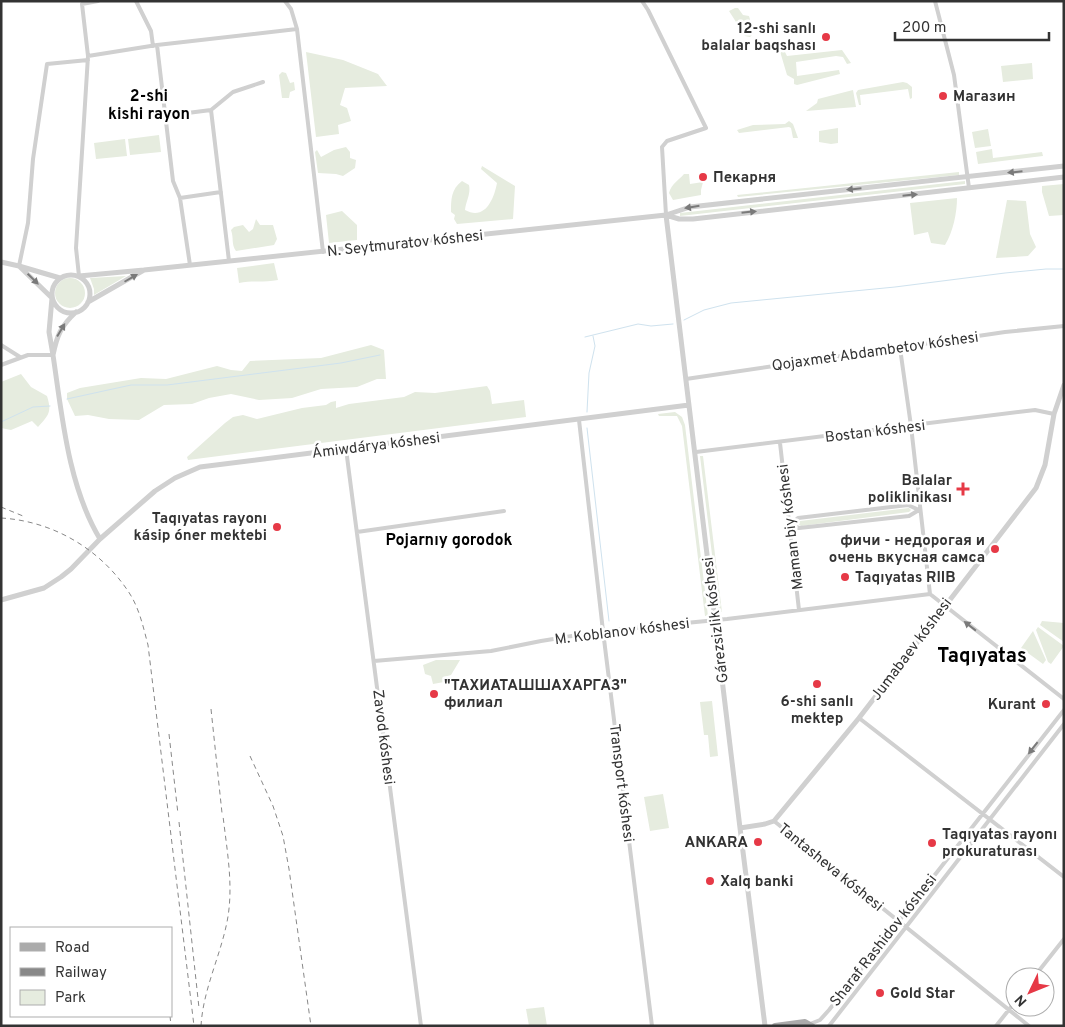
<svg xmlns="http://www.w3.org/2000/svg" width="1065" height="1027" font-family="Overpass,sans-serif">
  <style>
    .green { fill: #e6ecdf }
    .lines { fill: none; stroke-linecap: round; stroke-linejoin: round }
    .stream { stroke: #cfe2ee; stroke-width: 1 }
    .minor { stroke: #d0d0d0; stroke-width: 4 }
    .tertiary { stroke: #d0d0d0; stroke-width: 5 }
    .primary { stroke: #ababab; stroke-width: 6 }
    .rail { stroke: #888; stroke-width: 1; stroke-dasharray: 5 4; stroke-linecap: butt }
    .oneway { fill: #7a7a7a }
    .poi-dot { fill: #e63946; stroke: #fff; stroke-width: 2 }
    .labels { text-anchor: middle; stroke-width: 5; stroke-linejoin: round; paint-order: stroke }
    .poi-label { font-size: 15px; font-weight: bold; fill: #333; stroke: #fff; text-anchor: start }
    .street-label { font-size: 15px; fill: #333; stroke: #fff }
    .neighbourhood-label { font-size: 16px; font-weight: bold; fill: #000; stroke: #fff }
    .district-label { font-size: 20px; font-weight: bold; fill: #000; stroke: #fff }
  </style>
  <rect width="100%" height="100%" fill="#fff"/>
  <path class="green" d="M735 8H738L743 15 749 16 754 33 750 37 745 36 729 11Z
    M782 46 787 56 842 50 851 63 847 64 843 57 836 56 796 62 797 76 839 70 840 74 797 85 794 84V79L787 75 779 48Z
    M306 52 343 60 378 74 387 86 345 88 340 105 347 108 351 121 338 125 339 134 316 137Z
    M1032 63 1033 79 1003 82 1001 66Z
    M282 72 286 73 290 83 294 82 295 90 290 92 289 98H282L279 75Z
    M903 82 907 83 912 87V98L910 99 908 89 860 95 861 105H859L856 93 858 90Z
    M853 90 856 107 806 111 817 103 818 99Z
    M789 121 793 124 798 138H793L791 128 789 127 739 133 737 130 753 125 785 124Z
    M838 128V143L831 144 819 142V131Z
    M988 129 991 146 975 148 972 132Z
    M159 135 161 152 130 155 128 139Z
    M125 139 127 156 96 159 94 143Z
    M346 147 350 152V158L356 160 355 168 343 176 336 174 318 173 315 152 317 150 321 157 334 150Z
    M992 149 993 158 1042 152 1043 156 978 164 976 152Z
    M482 166 515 186 513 219 457 224 454 219 455 215 451 212C451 200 451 189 462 181L469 185C471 194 466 201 465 210 485 221 494 199 497 183L481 169Z
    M959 172V175L738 197 737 195Z
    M684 174H689L690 184 703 182 701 190V195L673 200 669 193C672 183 678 181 684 174Z
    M965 181V184L680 216V213Z
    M1064 184V215L1049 216 1042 192V186Z
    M957 198C957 213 953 232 945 245L931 243 928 232 914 235 910 203Z
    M1007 200 1026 201 1030 234 1036 247 1028 256 996 258Z
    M342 211 357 225V240L329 243 326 215Z
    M256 219 260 225H273L277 239 274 245 236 251C231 244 234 238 231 230L234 227 243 225 249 232 253 229Z
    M274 263 278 280C264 283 252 280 239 283L237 268Z
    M126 276 94 295V289L90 278Z
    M55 293a15 15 0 1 1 30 0a15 15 0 1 1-30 0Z
    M371 345 384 350 386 379H377L357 387 321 389 292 398 259 400 231 394 209 398 192 404 164 405 139 420 109 419 88 415 75 416 67 399V393L80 388 141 378 166 379 217 366 231 370 242 371 250 361 321 358Z
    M21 374 31 387 47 396C52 412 49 415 38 427L32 421 11 430 1 428V382Z
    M487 386 490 391 492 404 524 400 526 417 188 460 187 457 225 423 233 417 243 415 257 419 302 408 326 405 331 402 336 401V408L349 404 404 397 415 392 435 393Z
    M675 412 682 417 685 425 708 616H705L682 426 677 416H659L658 414Z
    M700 456H703L722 612H719Z
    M909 508 911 510 909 512 801 526 798 524 800 521Z
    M1042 621 1064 623V642L1040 625Z
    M1038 627 1064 646 1051 664 1048 662 1036 630Z
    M1033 631 1046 660 1043 664 1021 648Z
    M436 660H460L451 675 444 677V682L433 684 431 676 425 674 423 665Z
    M712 701 718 756 710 757 708 735H704L700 702Z
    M663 794 669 828 650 831 644 797Z
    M544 1007 547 1026H529L526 1009Z"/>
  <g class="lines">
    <path class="stream" d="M684 320 704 310 731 303 895 287 1005 273 1046 269H1064
      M585 337 638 324 651 326 673 324
      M67 399 131 385H167L341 363 380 355
      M587 412 589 373 595 346 593 336
      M1 422 33 407 50 406
      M587 428 609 621"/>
    <path class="minor" d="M136 1 151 31 153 46
      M285 1 291 9 297 29 323 252
      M642 1 648 10 706 128 667 141 662 147 666 215
      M935 1 954 75 969 188
      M157 45 173 181 180 198 190 265
      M88 56 157 45 297 29
      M211 110 229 261
      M164 116 211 110 233 92 263 82
      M180 198 221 192
      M19 266 28 223 33 159 47 64 88 60
      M79 276 76 248 88 56 82 4 98 1
      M1 345 20 357
      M900 348 911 426 930 594
      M1 365 28 355H53
      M686 379 1005 332 1064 326
      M579 420 603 631 652 1026
      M780 443 799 610
      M346 449 421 1026
      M696 452 1035 410 1054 414
      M908 505 919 510 909 516 799 528 790 525 798 518Z
      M357 532 504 511
      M930 594 1064 699
      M374 661 491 651 541 641 603 631 727 619 930 594
      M859 718 1064 877
      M774 821 1029 1026
      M1034 977 1064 939
      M810 1024 820 1020 829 1010 1064 710
      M829 1026 1064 724
      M996 1026 1015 1002"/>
    <path class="tertiary" d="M666 215 740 828 765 1026
      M666 215 679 219H693L1064 177
      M1 262 19 266
      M144 270 666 215 690 207 1064 166
      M52 294a19 19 0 1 1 38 0a19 19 0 1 1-38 0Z
      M79 276 144 270 88 302
      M60 278 19 266 52 298 49 332 53 355C57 335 61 326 76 312
      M53 355C62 415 68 486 100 539
      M1 600 44 588 61 577 71 569 100 539 155 491 175 478 200 467 689 405
      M740 828 765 824 774 821 859 718 1036 488 1045 465 1054 414 1064 385"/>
    <path class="primary" d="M775 1026 805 1022 812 1026"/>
    <path class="rail" d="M1 507 23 516
      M1 518C52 521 99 548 128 591 139 607 143 626 148 645L194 1026
      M211 709 222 813
      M169 734 178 814
      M250 756 273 806 283 836 289 869 311 1026
      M179 822 199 1008
      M170 1016 171 1026
      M201 1026C203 990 220 957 227 922 234 887 227 851 223 816"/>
  </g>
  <defs><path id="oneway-solid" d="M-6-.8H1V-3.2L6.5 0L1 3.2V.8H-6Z" transform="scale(1.25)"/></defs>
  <g class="oneway">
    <use href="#oneway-solid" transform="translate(1015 172) rotate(174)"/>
    <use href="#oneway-solid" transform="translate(854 189) rotate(174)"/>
    <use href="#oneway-solid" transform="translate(910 195) rotate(-6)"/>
    <use href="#oneway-solid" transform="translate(692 207) rotate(171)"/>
    <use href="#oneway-solid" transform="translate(749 212) rotate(-6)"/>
    <use href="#oneway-solid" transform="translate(131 278) rotate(-30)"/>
    <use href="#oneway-solid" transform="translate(33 279) rotate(44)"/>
    <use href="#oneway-solid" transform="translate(61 330) rotate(-59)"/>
    <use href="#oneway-solid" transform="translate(970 626) rotate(-142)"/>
    <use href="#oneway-solid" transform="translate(1033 748) rotate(128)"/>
  </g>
  <g class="poi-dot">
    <circle cx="826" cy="37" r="5"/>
    <circle cx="943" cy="96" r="5"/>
    <circle cx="703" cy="177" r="5"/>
    <path d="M960.5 481.5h5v5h5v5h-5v5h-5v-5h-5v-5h5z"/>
    <circle cx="277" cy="527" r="5"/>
    <circle cx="995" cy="549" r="5"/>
    <circle cx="845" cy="577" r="5"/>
    <circle cx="817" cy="684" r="5"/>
    <circle cx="434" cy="694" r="5"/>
    <circle cx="1046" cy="704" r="5"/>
    <circle cx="758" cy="842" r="5"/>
    <circle cx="932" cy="843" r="5"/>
    <circle cx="710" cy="881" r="5"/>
    <circle cx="880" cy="993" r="5"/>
  </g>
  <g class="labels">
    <g class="poi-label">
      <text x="816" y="33" text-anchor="end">12-shi sanlı<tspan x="816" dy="17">balalar baqshası</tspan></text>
      <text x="953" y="101">Магазин</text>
      <text x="713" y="182">Пекарня</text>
      <text x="952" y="485" text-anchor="end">Balalar<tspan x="952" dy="17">poliklinikası</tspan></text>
      <text x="267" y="523" text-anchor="end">Taqıyatas rayonı<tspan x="267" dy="17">kásip óner mektebi</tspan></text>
      <text x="985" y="545" text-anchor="end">фичи - недорогая и<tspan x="985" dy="17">очень вкусная самса</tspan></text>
      <text x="855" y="582">Taqıyatas RIIB</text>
      <text x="444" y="690">"ТАХИАТАШШАХАРГАЗ"<tspan x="444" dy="17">филиал</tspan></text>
      <text x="817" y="706" text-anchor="middle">6-shi sanlı<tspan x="817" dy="17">mektep</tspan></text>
      <text x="1036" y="709" text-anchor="end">Kurant</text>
      <text x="942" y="839">Taqıyatas rayonı<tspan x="942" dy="17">prokuraturası</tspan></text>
      <text x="748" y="847" text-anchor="end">ANKARA</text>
      <text x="720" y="886">Xalq banki</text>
      <text x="890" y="998">Gold Star</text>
    </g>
    <g class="street-label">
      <text transform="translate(405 243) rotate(-6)" y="5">N. Seytmuratov kóshesi</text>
      <text transform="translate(875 351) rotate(-8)" y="5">Qojaxmet Abdambetov kóshesi</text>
      <text transform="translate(875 431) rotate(-7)" y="5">Bostan kóshesi</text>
      <text transform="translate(376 445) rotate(-7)" y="5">Ámiwdárya kóshesi</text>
      <text transform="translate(790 527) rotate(-97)" y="5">Maman biy kóshesi</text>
      <text transform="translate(715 620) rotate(-97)" y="5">Gárezsizlik kóshesi</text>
      <text transform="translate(622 631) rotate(-7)" y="5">M. Koblanov kóshesi</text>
      <text transform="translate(911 649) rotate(-53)" y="5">Jumabaev kóshesi</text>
      <text transform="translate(384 737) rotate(83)" y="5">Zavod kóshesi</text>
      <text transform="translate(622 783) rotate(83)" y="5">Transport kóshesi</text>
      <text transform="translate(831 867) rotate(39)" y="5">Tantasheva kóshesi</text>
      <text transform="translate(883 940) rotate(-52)" y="5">Sharaf Rashidov kóshesi</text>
    </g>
    <g class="neighbourhood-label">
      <text x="149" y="101">2-shi<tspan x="149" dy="18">kishi rayon</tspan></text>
      <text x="449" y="545">Pojarnıy gorodok</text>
    </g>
    <g class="district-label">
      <text x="982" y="662">Taqıyatas</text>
    </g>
  </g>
  <rect width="1065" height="1027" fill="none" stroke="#333333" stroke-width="5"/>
  <rect x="10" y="927" width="162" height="90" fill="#ffffff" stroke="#adadad"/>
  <rect x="20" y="943" width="25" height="8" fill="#ababab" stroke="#adadad"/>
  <text x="55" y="952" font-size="15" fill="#333333">Road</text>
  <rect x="20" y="968" width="25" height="8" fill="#888888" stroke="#adadad"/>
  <text x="55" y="977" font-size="15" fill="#333333">Railway</text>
  <rect x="20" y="990" width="25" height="15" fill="#e6ecdf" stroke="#adadad"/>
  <text x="55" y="1002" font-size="15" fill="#333333">Park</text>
  <g transform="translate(1030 992) rotate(227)"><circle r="24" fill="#ffffff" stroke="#adadad"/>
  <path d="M0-4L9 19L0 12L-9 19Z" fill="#e63946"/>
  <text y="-8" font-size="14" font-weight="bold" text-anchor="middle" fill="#333333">N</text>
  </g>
  <path d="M895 32v8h154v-8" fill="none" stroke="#333333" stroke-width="2.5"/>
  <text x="902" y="32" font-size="15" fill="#333333" stroke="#ffffff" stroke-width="4" paint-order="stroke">200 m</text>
</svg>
